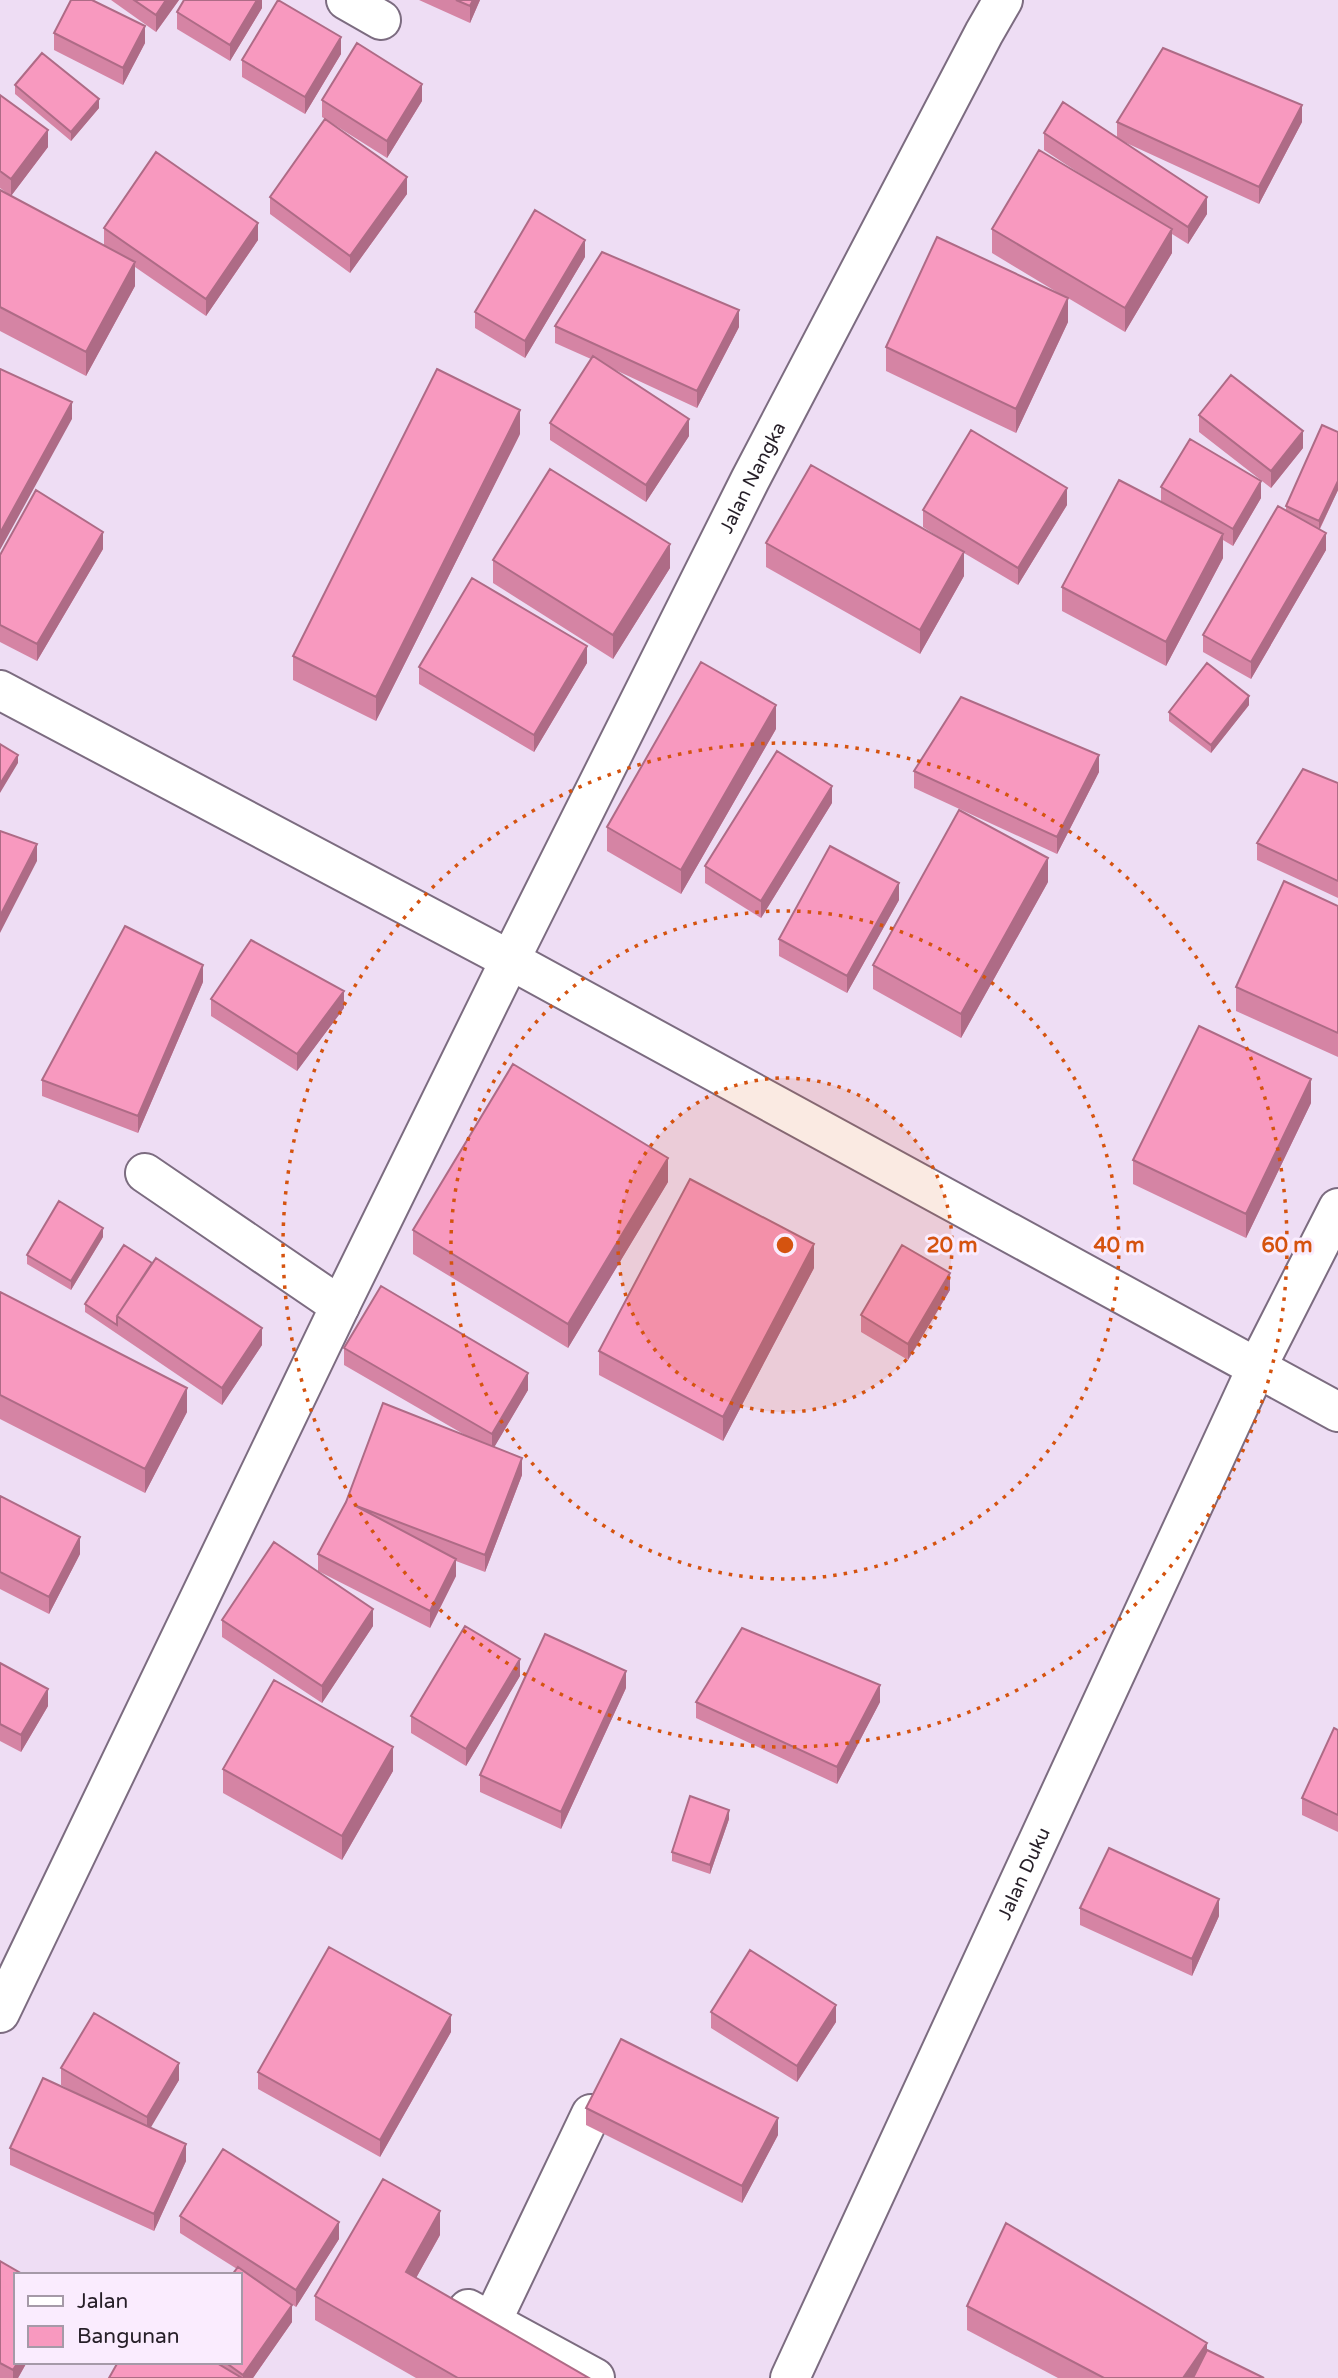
<svg xmlns="http://www.w3.org/2000/svg" width="1338" height="2378" font-family="'Varela Round',sans-serif">
  <style>
    .lines { fill: none; stroke-linecap: round; stroke-linejoin: round }
    .minor-casing { stroke: #7c6c80; stroke-width: 42 }
    .tertiary-casing { stroke: #7c6c80; stroke-width: 42 }
    .minor { stroke: #fff; stroke-width: 38 }
    .tertiary { stroke: #fff; stroke-width: 38 }
    .wall { fill: #d584a4 }
    .shaded-wall { fill: #ae6b86 }
    .building { fill: #f899bf; stroke: #ae6b86; stroke-width: 2 }
    .ring { fill: none; stroke: #d5530f; stroke-width: 3.5; stroke-dasharray: 3.5 7 }
    .labels { text-anchor: middle; stroke-width: 6; stroke-linejoin: round; paint-order: stroke }
    .street-label { font-size: 19px; fill: #261f28; stroke: #faecfe }
    .centre { fill: #d5530f; stroke: #faecfe; stroke-width: 3.5 }
    .ring-label { font-size: 21px; text-anchor: middle; font-weight: bold; fill: #d5530f; stroke: #faecfe; stroke-width: 6; stroke-linejoin: round; paint-order: stroke }
  </style>
  <rect width="100%" height="100%" fill="#eeddf4"/>
  <g class="lines">
    <defs>
      <g id="minor">
        <path d="M346 0 381 20"/>
        <path d="M145 1173 340 1306"/>
        <path id="s1" d="M0 2013 340 1306 510 960 750 480 984 33 1003 0"/>
        <path d="M468 2309 595 2378"/>
        <path d="M492 2321 591 2114"/>
        <path id="s2" d="M790 2378 1257 1367 1338 1208"/>
      </g>
      <path id="tertiary" d="M0 690 510 960 1338 1412"/>
    </defs>
    <use href="#minor" class="minor-casing"/>
    <use href="#tertiary" class="tertiary-casing"/>
    <use href="#minor" class="minor"/>
    <use href="#tertiary" class="tertiary"/>
  </g>
  <path class="wall" d="M111 0H179L156 32Z
    M257 0H262V8L230 61 177 29V12Z
    M419 0H480L470 23Z
    M54 33 145 43 123 85 54 50Z
    M341 54 305 114 242 77V60Z
    M15 85 99 108 71 141 15 94Z
    M0 95 48 147 11 196 0 188Z
    M322 100 422 101 387 158 322 117Z
    M1117 122H1302L1259 204 1122 141 1207 214 1188 244 1172 234V253L1125 332 1068 298V322L1016 433 886 371V347L1065 297 992 253V229L1094 183 1044 150V133L1117 138Z
    M0 190 104 245V228L258 240 206 316 135 267V286L86 376 0 331Z
    M407 194 350 273 270 214V197Z
    M585 257 525 358 475 328V312Z
    M555 326 739 327 697 408 611 368 689 436 646 502 550 440V423L591 359 555 343Z
    M1199 415 1303 448 1271 488 1199 432Z
    M1338 432V490L1320 529 1326 550 1251 679 1203 652V635L1286 510V506Z
    M520 434 376 721 293 680V656Z
    M1161 487 1261 498 1233 546 1223 540V558L1166 666 1062 611V587L1161 502Z
    M1067 505 1018 585 964 553V576L920 654 766 567V543L945 541 923 527V510Z
    M103 549 37 661 0 642V555Z
    M493 560 670 568 613 659 493 583Z
    M587 663 534 752 419 684V667Z
    M1249 705 1211 753 1169 721V712Z
    M776 729 681 894 607 851V827Z
    M914 771 1099 772 1057 854 914 788Z
    M1338 783V898L1257 860V843Z
    M832 803 761 918 705 883V866Z
    M1048 882 961 1038 873 989V965Z
    M899 900 847 993 779 956V939Z
    M1338 906V1057L1236 1011V987Z
    M203 982 138 1133 42 1096V1080Z
    M211 999 344 1008 297 1071 211 1016Z
    M1311 1103 1246 1238 1133 1184V1160Z
    M668 1182 568 1348 413 1254V1230Z
    M103 1237 71 1290 27 1264V1255Z
    M814 1268 723 1441 599 1375V1351Z
    M950 1290 908 1360 861 1332V1315Z
    M0 1292 187 1412 145 1493 0 1419Z
    M85 1304 262 1345 222 1405 85 1312Z
    M344 1348 528 1390 494 1447 522 1475 485 1572 456 1561V1576L430 1628 318 1571V1554L346 1502 465 1435 344 1365Z
    M0 1496 80 1554 49 1614 0 1589Z
    M222 1620 373 1626 322 1703 222 1637Z
    M0 1663 48 1706 21 1752 0 1741Z
    M520 1676 466 1766 411 1733V1716Z
    M626 1688 561 1829 480 1792V1775Z
    M696 1702H880L837 1784 696 1718Z
    M1338 1730V1832L1302 1815V1798Z
    M223 1769 393 1771 342 1860 223 1793Z
    M729 1819 710 1874 672 1861V1852Z
    M1080 1908 1219 1916 1192 1976 1080 1925Z
    M711 2012 836 2022 797 2082 711 2028Z
    M451 2032 380 2157 258 2089V2072Z
    M61 2068 179 2080 150 2127 186 2161 154 2231 10 2165V2148L80 2095 61 2085Z
    M586 2108 778 2135 742 2203 586 2125Z
    M180 2216 339 2239 296 2307 279 2296 292 2322 253 2378H109L118 2362H240L237 2269 180 2233Z
    M440 2235 416 2278 589 2378H416L315 2320V2296Z
    M0 2261 27 2362 18 2378H0Z
    M967 2306 1207 2350 1264 2378H1058L967 2330Z"/>
  <path class="shaded-wall" d="M166 0H179L156 32V15Z
    M257 0H262V8L230 61V45Z
    M473 0H480L470 23V6Z
    M145 26V43L123 85V68Z
    M341 37V54L305 114V97Z
    M422 84V101L387 158V141Z
    M99 99V108L71 141V132Z
    M1302 105V122L1259 204V187Z
    M48 130V147L11 196V179Z
    M407 177V194L350 273V256Z
    M1207 197V214L1188 244V227Z
    M258 223V240L206 316V299Z
    M1172 229V253L1125 332V308Z
    M585 240V257L525 358V341Z
    M135 262V286L86 376V352Z
    M1068 298V322L1016 433V409Z
    M739 310V327L697 408V391Z
    M72 402V419L0 550V533Z
    M520 410V434L376 721V697Z
    M689 419V436L646 502V485Z
    M1303 431V448L1271 488V471Z
    M1261 481V498L1233 546V529Z
    M1338 481V490L1319 530V521Z
    M1067 488V505L1018 585V568Z
    M103 532V549L37 661V644Z
    M1326 533V550L1251 679V662Z
    M1223 534V558L1166 666V642Z
    M670 544V568L613 659V635Z
    M964 552V576L920 654V630Z
    M587 646V663L534 752V735Z
    M1249 696V705L1211 753V745Z
    M776 705V729L681 894V870Z
    M18 755V763L0 793V784Z
    M1099 755V772L1057 854V837Z
    M832 786V803L761 918V901Z
    M37 844V861L0 933V916Z
    M1048 858V882L961 1038V1014Z
    M899 883V900L847 993V976Z
    M203 965V982L138 1133V1116Z
    M344 991V1008L297 1071V1054Z
    M1311 1079V1103L1246 1238V1214Z
    M668 1158V1182L568 1348V1324Z
    M103 1228V1237L71 1290V1281Z
    M814 1244V1268L723 1441V1417Z
    M950 1273V1290L908 1360V1344Z
    M262 1328V1345L222 1405V1388Z
    M528 1373V1390L492 1451V1434Z
    M187 1388V1412L145 1493V1469Z
    M522 1458V1475L485 1572V1555Z
    M80 1537V1554L49 1614V1597Z
    M456 1559V1576L430 1628V1611Z
    M373 1609V1626L322 1703V1686Z
    M520 1659V1676L466 1766V1749Z
    M626 1671V1688L561 1829V1812Z
    M880 1685V1702L837 1784V1767Z
    M48 1689V1706L21 1752V1735Z
    M393 1747V1771L342 1860V1836Z
    M729 1810V1819L710 1874V1865Z
    M1219 1899V1916L1192 1976V1959Z
    M836 2005V2022L797 2082V2066Z
    M451 2015V2032L380 2157V2140Z
    M179 2063V2080L147 2134V2117Z
    M778 2118V2135L742 2203V2186Z
    M186 2144V2161L154 2231V2214Z
    M440 2211V2235L406 2296V2272Z
    M339 2222V2239L296 2307V2290Z
    M292 2305V2322L253 2378H243V2375Z
    M1207 2343V2367L1199 2378H1183Z
    M18 2362H27L18 2378H13V2370Z"/>
  <path class="building" d="M71 0H92L145 26 123 68 54 33Z
    M134 0H166L156 15Z
    M184 0H257L230 45 177 12Z
    M278 0 341 37 305 97 242 60Z
    M456 0H473L470 6Z
    M357 43 422 84 387 141 322 100Z
    M1163 48 1302 105 1259 187 1117 122Z
    M42 53 99 99 71 132 15 85Z
    M0 95 48 130 11 179 0 171Z
    M1063 102 1207 197 1188 227 1044 133Z
    M325 119 407 177 350 256 270 197Z
    M1039 150 1172 229 1125 308 992 229Z
    M156 152 258 223 206 299 104 228Z
    M0 190 135 262 86 352 0 307Z
    M535 210 585 240 525 341 475 312Z
    M937 237 1068 298 1016 409 886 347Z
    M602 252 739 310 697 391 555 326Z
    M593 356 689 419 646 485 550 423Z
    M0 369 72 402 0 533Z
    M437 369 520 410 376 697 293 656Z
    M1231 375 1303 431 1271 471 1199 415Z
    M1322 425 1338 432V481L1319 521 1286 506Z
    M971 430 1067 488 1018 568 923 510Z
    M1190 439 1261 481 1233 529 1161 487Z
    M811 465 964 552 920 630 766 543Z
    M550 469 670 544 613 635 493 560Z
    M1119 480 1223 534 1166 642 1062 587Z
    M36 490 103 532 37 644 0 625V555Z
    M1278 506 1326 533 1251 662 1203 635Z
    M472 578 587 646 534 735 419 667Z
    M701 662 776 705 681 870 607 827Z
    M1207 663 1249 696 1211 745 1169 712Z
    M961 697 1099 755 1057 837 914 771Z
    M0 744 18 755 0 784Z
    M777 751 832 786 761 901 705 866Z
    M1303 769 1338 783V881L1257 843Z
    M959 810 1048 858 961 1014 873 965Z
    M0 831 37 844 0 916Z
    M830 846 899 883 847 976 779 939Z
    M1284 881 1338 906V1033L1236 987Z
    M125 926 203 965 138 1116 42 1080Z
    M251 940 344 991 297 1054 211 999Z
    M1199 1026 1311 1079 1246 1214 1133 1160Z
    M513 1064 668 1158 568 1324 413 1230Z
    M690 1179 814 1244 723 1417 599 1351Z
    M59 1201 103 1228 71 1281 27 1255Z
    M124 1245 152 1263 117 1316V1325L85 1304Z
    M902 1245 950 1273 908 1344 861 1315Z
    M156 1258 262 1328 222 1388 117 1316Z
    M381 1286 528 1373 492 1434 344 1348Z
    M0 1292 187 1388 145 1469 0 1395Z
    M383 1403 522 1458 485 1555 354 1505 456 1559 430 1611 318 1554 346 1502Z
    M0 1496 80 1537 49 1597 0 1572Z
    M274 1542 373 1609 322 1686 222 1620Z
    M465 1626 520 1659 466 1749 411 1716Z
    M742 1628 880 1685 837 1767 696 1702Z
    M545 1634 626 1671 561 1812 480 1775Z
    M0 1663 48 1689 21 1735 0 1724Z
    M274 1680 393 1747 342 1836 223 1769Z
    M1334 1728 1338 1730V1815L1302 1798Z
    M690 1796 729 1810 710 1865 672 1852Z
    M1109 1848 1219 1899 1192 1959 1080 1908Z
    M329 1947 451 2015 380 2140 258 2072Z
    M750 1950 836 2005 797 2066 711 2012Z
    M94 2013 179 2063 147 2117 61 2068Z
    M621 2039 778 2118 742 2186 586 2108Z
    M43 2078 186 2144 154 2214 10 2148Z
    M223 2149 339 2222 296 2290 180 2216Z
    M383 2179 440 2211 406 2272 589 2378H458L315 2296Z
    M1006 2223 1207 2343 1183 2378H1104L967 2306Z
    M0 2261 24 2275H16V2362H18L13 2370 0 2363Z
    M238 2267 292 2305 243 2375 225 2362H240V2275H232Z
    M1207 2350 1264 2378H1193Z
    M118 2362H215L242 2378H109Z"/>
  <circle cx="785" cy="1245" r="167" fill="#d5530f" fill-opacity=".12"/>
  <g class="ring">
    <circle cx="785" cy="1245" r="167"/>
    <circle cx="785" cy="1245" r="334"/>
    <circle cx="785" cy="1245" r="502"/>
  </g>
  <g class="labels">
    <g class="street-label">
      <text dy="7" stroke="none"><textPath href="#s1" startOffset="1710">Jalan Nangka</textPath></text>
      <text dy="7" stroke="none"><textPath href="#s2" startOffset="556">Jalan Duku</textPath></text>
    </g>
  </g>
  <circle cx="785" cy="1245" r="10" class="centre"/>
  <g class="ring-label">
    <text x="952" y="1252">20 m</text>
    <text x="1119" y="1252">40 m</text>
    <text x="1287" y="1252">60 m</text>
  </g>
  <rect x="14" y="2273" width="228" height="91" fill="#faecfe" stroke="#a59aa8" stroke-width="2"/>
  <rect x="28" y="2296" width="35" height="10" fill="#ffffff" stroke="#a59aa8" stroke-width="2"/>
  <text x="77" y="2308" font-size="21" fill="#261f28">Jalan</text>
  <rect x="28" y="2326" width="35" height="21" fill="#f899bf" stroke="#a59aa8" stroke-width="2"/>
  <text x="77" y="2343" font-size="21" fill="#261f28">Bangunan</text>
</svg>
